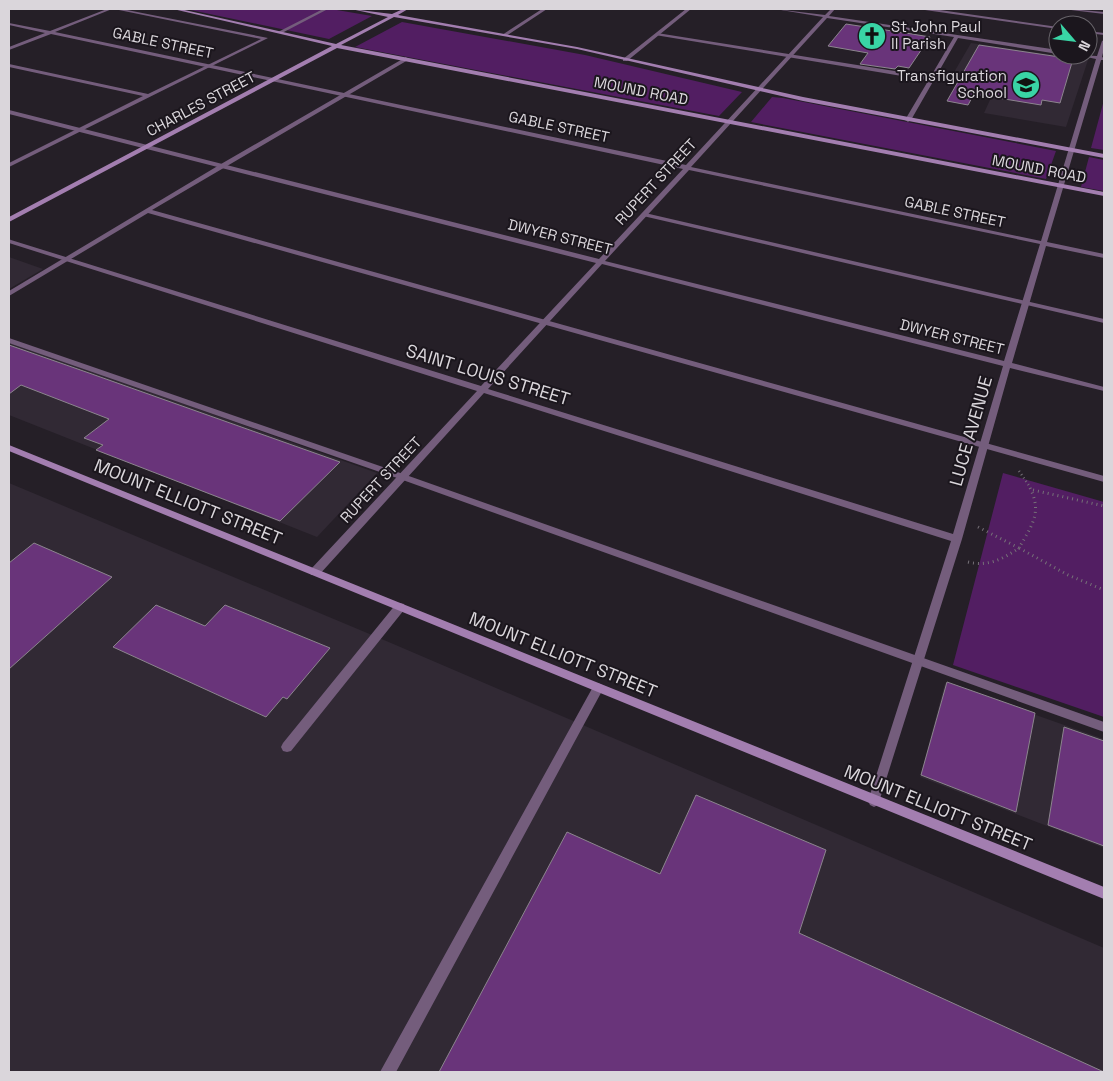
<svg xmlns="http://www.w3.org/2000/svg" width="1113" height="1081" font-family="'Space Grotesk',sans-serif">
  <style>
    .built { fill: #312934 }
    .green { fill: #521e62 }
    .building { fill: #69347a; stroke: #8c858e }
    .lines { fill: none; stroke-linecap: round; stroke-linejoin: round }
    .path-far1 { stroke: #767178; stroke-width: 2.5; stroke-dasharray: 1 3; stroke-linecap: butt }
    .path { stroke: #767178; stroke-width: 3; stroke-dasharray: 1 4; stroke-linecap: butt }
    .lane { fill: #745d7c; fill-rule: evenodd }
    .street { fill: #745d7c; fill-rule: evenodd }
    .secondary { fill: #a37eb0; fill-rule: evenodd }
    .labels { text-anchor: middle; stroke-width: 4; stroke-linejoin: round; paint-order: stroke }
    .far-poi-label { font-size: 15px; fill: #dad6db; stroke: #1b161d; text-anchor: start }
    .far-street-label { font-size: 15px; fill: #dad6db; stroke: #1b161d }
    .street-label { font-size: 18px; fill: #dad6db; stroke: #1b161d }
  </style>
  <rect width="100%" height="100%" fill="#251f27"/>
  <path class="built" d="M971 43 1088 60 1066 127 984 113 995 89 949 81Z
    M9 257 43 269 9 289Z
    M9 341 377 473 317 537 9 415Z
    M9 483 391 643 1104 948V1072H9Z
    M945 683 1104 739V848L920 777Z"/>
  <path class="green" d="M186 9H331L372 16 329 39Z
    M402 22 585 55 742 92 719 116 355 47Z
    M772 97 783 98 1056 151 1046 179 751 122Z
    M1104 100V150L1091 148Z
    M1089 157 1104 160V191L1081 187Z
    M1003 473 1104 502V717L953 665Z"/>
  <path class="building" d="M846 24 912 34 930 37 909 68 898 66 895 69 860 64 868 53 828 46Z
    M979 45 1073 59 1060 103 1042 100 1041 105 974 94 968 105 947 101Z
    M9 345 89 373 340 462 280 521 96 450 103 445 84 438 109 419 21 385 9 394Z
    M34 543 112 577 9 669V563Z
    M156 605 205 626 225 605 330 648 287 699 283 697 266 717 113 647Z
    M947 682 1035 713 1016 812 921 775Z
    M1064 727 1104 741V846L1048 825Z
    M696 795 826 850 799 933 1104 1072H439L567 832 660 874Z"/>
  <g class="lines">
    <path class="path-far1" d="M1019 471 1030 487"/>
    <path class="path" d="M1033 490 1104 506
      M978 527 1019 548C1032 525 1043 512 1029 486
      M968 562C988 567 1003 559 1019 548L1068 575 1104 590"/>
    <path class="lane" d="M114 9H122L268 38 9 167V163L143 96 9 67V64L148 94 261 39Z
      M323 9H328L282 33 278 32Z
      M923 9H933L1058 27V29L925 10Z
      M1088 31 1104 33V35L1088 33Z
      M657 33 932 77 935 79 932 81 655 35Z
      M406 57 408 60 152 210 1104 476V482L148 213 9 296V291L221 164Z
      M645 213 1104 319V323L643 216 642 215Z
      M9 338 406 475 1104 722V732L400 479 9 343Z
      M400 603 404 604 405 607 404 610 291 751 287 752 283 751 281 747 283 743 396 604Z
      M598 683 602 685 604 688 602 691 396 1072H380L594 685Z"/>
    <path class="street" d="M107 9H112L55 32 686 165 823 17 775 9 825 15 831 9H835L829 16 1058 50V54L958 38 911 120 908 122 905 120 954 37 827 18 691 167 1041 241 1096 59 1077 55 1097 56 1102 41 1104 40V49L1102 57 1104 58V60H1101L1047 242 1104 254V258L1046 246 1012 363 1104 387V391L1010 368 962 539 878 805 874 807 870 805 868 801 951 541 484 393 319 575H311L310 572 311 569 477 391 9 243V239L11 240 481 386 596 263 9 114V110L599 259 683 169 51 34 9 50V47L45 33 9 25V23L50 31ZM689 170 1040 244 1004 361 605 261ZM602 264 1003 366 953 534 488 389Z
      M542 9H547L506 36 502 35Z
      M686 9H691L627 61H623V59Z
      M1069 9 1104 12V14L1071 10Z"/>
    <path class="secondary" d="M173 9H180L336 44 388 17 351 9 392 14 403 9H408L398 15 577 47 803 97 1104 154V158L803 101 577 49 394 17 341 45 1104 192V196L337 48 9 222V217L332 46Z
      M9 445 1104 887V899L9 451Z"/>
  </g>
  <defs>
    <symbol id="church-disc" viewBox="-11 -11 22 22"><circle r="9.5" fill="#39d4a5" stroke="#1b161d"/><path d="M-1.2-6h2.4v3.5h3.3v2.4h-3.3V6h-2.4V-.1h-3.3v-2.4h3.3Z" fill="#111"/></symbol>
    <symbol id="school-disc" viewBox="-11 -11 22 22"><circle r="9.5" fill="#39d4a5" stroke="#1b161d"/><path d="M0-5L7-2L0 1L-7-2ZM-4 1L0 2.5L4 1V4Q0 6-4 4Z" fill="#111"/></symbol>
  </defs>
  <g fill-rule="evenodd">
    <use href="#church-disc" x="856" y="20" width="32" height="32"/>
    <use href="#school-disc" x="1010" y="69" width="32" height="32"/>
  </g>
  <g class="labels">
    <g class="far-poi-label">
      <text x="891" y="32">St John Paul<tspan x="891" dy="17">II Parish</tspan></text>
      <text x="1007" y="81" text-anchor="end">Transfiguration<tspan x="1007" dy="17">School</tspan></text>
    </g>
    <g class="far-street-label">
      <text transform="translate(163 43) rotate(12)" y="5">GABLE STREET</text>
      <text transform="translate(641 91) rotate(11)" y="5">MOUND ROAD</text>
      <text transform="translate(201 104) rotate(-28)" y="5">CHARLES STREET</text>
      <text transform="translate(559 127) rotate(12)" y="5">GABLE STREET</text>
      <text transform="translate(1039 169) rotate(11)" y="5">MOUND ROAD</text>
      <text transform="translate(656 182) rotate(-47)" y="5">RUPERT STREET</text>
      <text transform="translate(955 212) rotate(12)" y="5">GABLE STREET</text>
      <text transform="translate(560 237) rotate(14)" y="5">DWYER STREET</text>
      <text transform="translate(952 337) rotate(14)" y="5">DWYER STREET</text>
      <text transform="translate(381 480) rotate(-47)" y="5">RUPERT STREET</text>
    </g>
    <g class="street-label">
      <text transform="translate(488 375) rotate(17)" y="6">SAINT LOUIS STREET</text>
      <text transform="translate(971 431) rotate(-74)" y="6">LUCE AVENUE</text>
      <text transform="translate(188 502) rotate(22)" y="6">MOUNT ELLIOTT STREET</text>
      <text transform="translate(563 655) rotate(22)" y="6">MOUNT ELLIOTT STREET</text>
      <text transform="translate(938 808) rotate(22)" y="6">MOUNT ELLIOTT STREET</text>
    </g>
  </g>
  <rect width="1113" height="1081" fill="none" stroke="#dad6db" stroke-width="20"/>
  <g transform="translate(1073 40) rotate(118)"><circle r="24" fill="#1b161d" stroke="#676369"/>
  <path d="M0-4L9 19L0 12L-9 19Z" fill="#39d4a5"/>
  <text y="-8" font-size="14" font-weight="bold" text-anchor="middle" fill="#dad6db">N</text>
  </g>
</svg>
